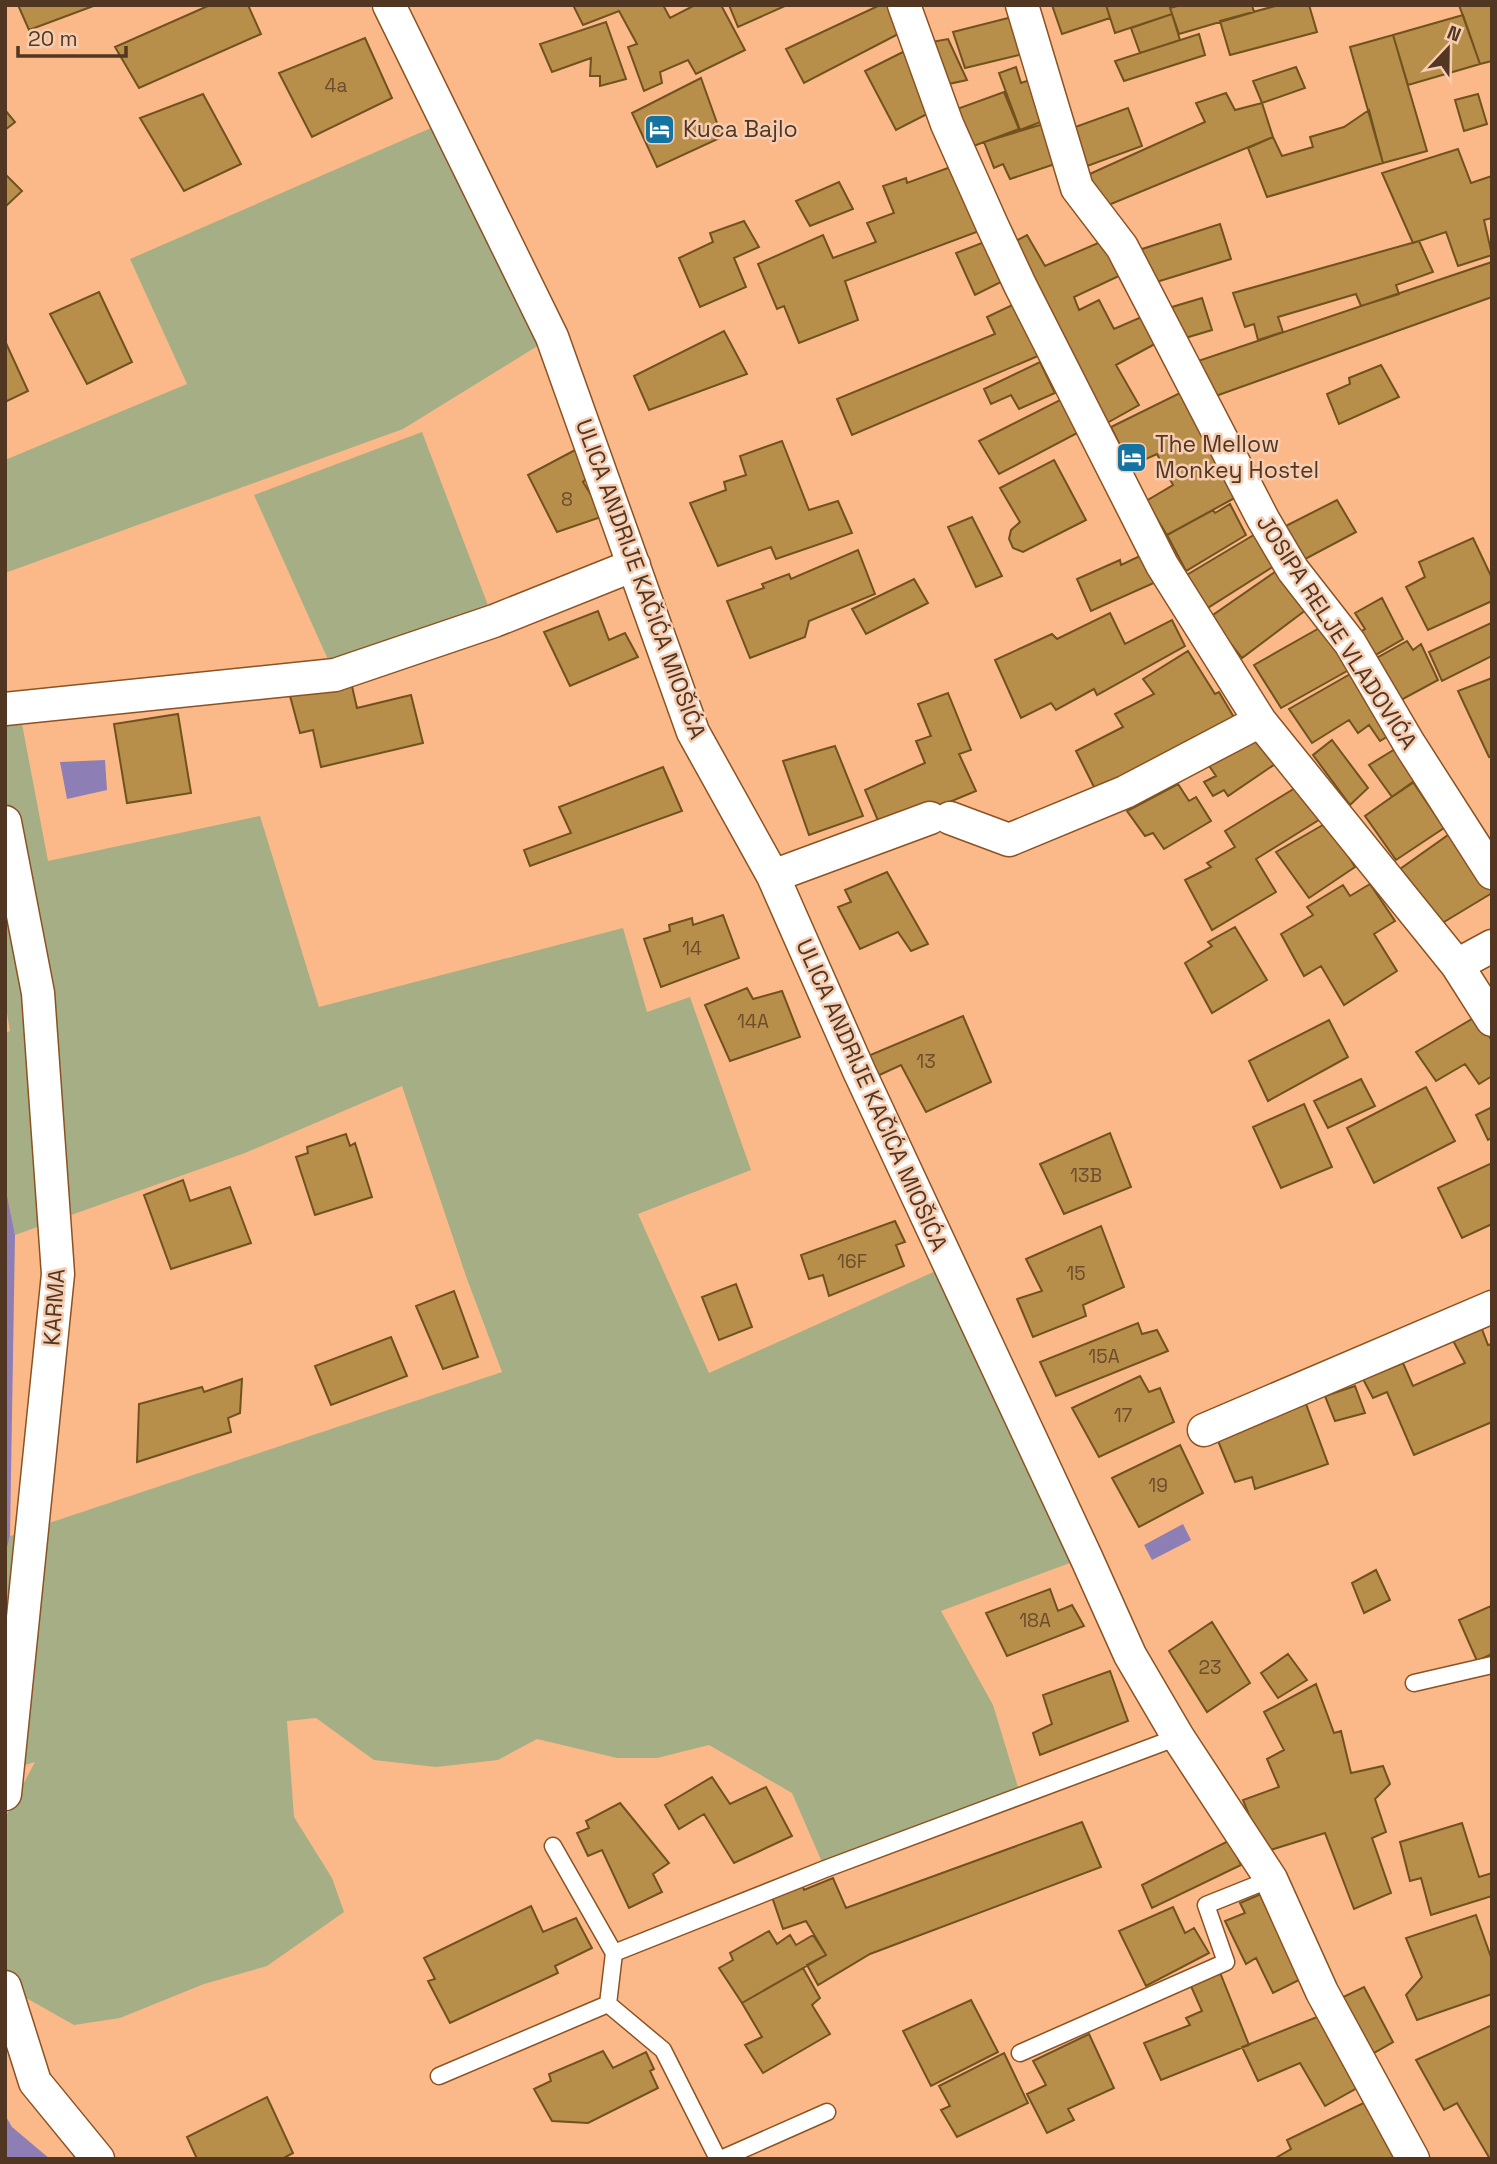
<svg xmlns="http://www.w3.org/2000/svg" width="1497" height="2164" font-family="'Space Grotesk',sans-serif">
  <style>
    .green { fill: #a6ae85 }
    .water { fill: #8e7eb6 }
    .building { fill: #b88e4b; stroke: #71521e; stroke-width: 2 }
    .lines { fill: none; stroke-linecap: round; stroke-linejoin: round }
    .lane-casing { stroke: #8c5222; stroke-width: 19 }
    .street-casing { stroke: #8c5222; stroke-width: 35 }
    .lane { stroke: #fff; stroke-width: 16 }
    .street { stroke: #fff; stroke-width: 32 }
    .labels { text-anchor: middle; stroke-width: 5; stroke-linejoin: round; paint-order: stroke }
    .number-label { font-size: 19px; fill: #6b4c2c }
    .poi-label { font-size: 23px; fill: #513622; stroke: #f6cdb1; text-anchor: start }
    .street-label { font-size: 23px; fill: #513622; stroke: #f6cdb1 }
  </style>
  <rect width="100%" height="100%" fill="#fbb989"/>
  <path class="green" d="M447 121 552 337 403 429 5 573V460L187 384 130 259Z
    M422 432 494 621 335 675 254 495Z
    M5 691 19 708 48 861 260 816 319 1007 623 928 647 1012 690 997 751 1170 638 1214 709 1373 949 1265 1086 1557 941 1611 993 1705 1021 1797 825 1869 792 1793 709 1745 657 1758H617L537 1739 498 1760 436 1767 374 1760 316 1718 287 1721 294 1817 332 1878 344 1912 267 1966 204 1984 120 2018 74 2025 5 1986V1818L35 1762 5 1771V1556L10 1536 502 1372 467 1279 402 1086 245 1153 15 1235 5 1185V1033L10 1031 5 1001Z"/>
  <path class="water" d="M105 760 107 790 67 799 60 762Z
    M5 1185 15 1235 10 1536 5 1556Z
    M1183 1524 1191 1540 1152 1560 1144 1545Z
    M5 2115 12 2127 50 2159H5Z"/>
  <path class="building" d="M18 5H96L29 30Z
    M210 5H248L261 34 139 88 115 47Z
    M573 5H663L670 18 695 5H721L745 50 696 74 688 60 660 72 662 83 644 91 628 47 637 44 619 11 583 25Z
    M729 5H787L738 27Z
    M880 5H894L906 30 804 83 786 49Z
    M1052 5H1106L1110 18 1062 34Z
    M1106 5H1169L1172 14 1115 33Z
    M1181 5H1252L1254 12 1179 34 1170 8Z
    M1279 5H1309L1317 32 1230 55 1220 21Z
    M1459 5H1492V61L1480 64Z
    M1172 14 1180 40 1140 53 1131 28Z
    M1020 15 1032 52 965 68 953 32Z
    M1463 15 1480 64 1408 85 1393 35Z
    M606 22 626 79 600 86V76H590L591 58 552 72 540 44Z
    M1199 34 1205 55 1124 81 1115 61Z
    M1393 35 1427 151 1383 163 1350 47Z
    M365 38 392 98 312 137 279 73Z
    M948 39 967 80 944 85 926 43Z
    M909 49 933 111 896 130 865 71Z
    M1016 67 1021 83 1036 78 1051 118 1020 130 999 73Z
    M1296 67 1305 88 1262 103 1253 81Z
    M701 78 722 137 657 167 632 113Z
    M1004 92 1019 129 971 147 957 109Z
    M1226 93 1235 110 1262 103 1273 137 1099 209 1083 177 1205 122 1196 103Z
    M203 94 241 164 184 191 140 118Z
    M1478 94 1487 124 1464 131 1455 100Z
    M1128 108 1142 146 1079 169 1064 131Z
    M5 110 15 122 5 130Z
    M1369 110 1383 163 1267 197 1248 148 1273 137 1282 156 1313 147 1310 137 1344 127Z
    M1053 121 1055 164 1010 179 1003 164 994 168 984 142Z
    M1458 149 1471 183 1492 176V218L1484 220 1492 255 1458 266 1446 232 1413 243 1382 173Z
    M956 165 982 230 845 281 858 320 799 343 784 306 777 309 758 264 823 235 833 258 876 242 867 223 894 213 883 186 906 178 907 183Z
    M5 174 22 191 5 207Z
    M839 182 853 209 810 226 796 201Z
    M744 221 759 247 734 258 746 287 700 307 679 258 713 242 710 233Z
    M1220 224 1231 259 1150 284 1139 250Z
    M1027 235 1045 266 1105 240 1121 275 1074 297 1079 310 1099 300 1114 329 1153 312 1166 338 1116 365 1139 405 1107 423 1010 244Z
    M987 241 1003 281 975 295 956 253Z
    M1419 241 1433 272 1396 285 1399 294 1361 306 1356 294 1278 317 1283 332 1258 340 1254 324 1245 327 1233 293Z
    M1492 262V297L1213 397 1198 361Z
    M99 292 132 362 87 384 50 314Z
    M1202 298 1212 330 1182 339 1172 307Z
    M1019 302 1045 353 852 435 837 399 995 334 987 317Z
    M724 331 747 374 649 410 634 376Z
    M5 341 28 391 5 402Z
    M1040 362 1055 393 1019 409 1011 395 991 404 984 389Z
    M1381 365 1399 397 1339 424 1327 394 1350 384 1349 378Z
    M1188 389 1240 495 1167 535 1146 501 1173 485 1157 454 1130 466 1111 427Z
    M1068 396 1083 430 999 474 979 441Z
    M782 441 809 510 838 501 852 533 776 559 771 547 718 566 690 503 726 490 724 482 746 475 740 456Z
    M577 449 588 477 583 482 604 516 557 532 528 475Z
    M1054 460 1086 520 1023 552 1013 548 1009 539 1011 530 1020 522 1000 488Z
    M1337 500 1356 532 1294 565 1274 532Z
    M1230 504 1246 535 1186 571 1167 535 1213 510 1215 513Z
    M972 517 1002 576 976 587 948 527Z
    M1262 530 1282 561 1206 609 1185 576Z
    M1473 538 1492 578V601L1428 630 1406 587 1425 577 1419 562Z
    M858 550 875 594 809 621 805 637 750 658 727 601 764 588 762 584 789 574 791 579Z
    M1144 554 1156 582 1091 611 1077 579 1120 560 1121 565Z
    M1285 565 1315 603 1242 658 1210 617Z
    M914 579 928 603 866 634 852 609Z
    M1382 598 1403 639 1365 661 1352 637 1365 629 1355 613Z
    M598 611 609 640 625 633 638 657 570 686 544 632Z
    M1110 613 1125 644 1172 620 1185 646 1097 695 1094 689 1056 710 1051 703 1021 718 995 660 1052 634 1057 639Z
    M1330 622 1356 666 1281 708 1254 665Z
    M1491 623 1492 656 1442 681 1429 652Z
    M1407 641 1413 650 1421 644 1438 680 1390 706 1366 664Z
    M1188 651 1215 694 1219 692 1238 724 1099 797 1076 751 1123 727 1115 714 1154 694 1143 679Z
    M1359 669 1400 729 1380 741 1369 725 1358 733 1349 720 1312 743 1289 709Z
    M1492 678V755L1489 757 1458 691Z
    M351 682 357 708 411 695 423 743 321 767 313 730 300 733 290 696Z
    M948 693 971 750 959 754 976 791 882 830 865 790 925 763 916 741 931 736 918 704Z
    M178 714 191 793 127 803 114 724Z
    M1258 728 1284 758 1228 796 1224 790 1213 796 1204 782 1216 776 1203 757Z
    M1332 740 1368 788 1350 805 1313 755Z
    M835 746 863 816 809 835 783 761Z
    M1400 746 1423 776 1392 797 1369 765Z
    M663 767 682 811 530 866 524 850 571 833 559 807Z
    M1413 782 1444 828 1396 860 1365 816Z
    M1178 784 1189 801 1196 797 1211 821 1164 849 1153 833 1145 836 1127 811Z
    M1300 785 1322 818 1256 859 1276 892 1212 930 1185 880 1211 867 1207 863 1235 847 1225 831Z
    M1328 822 1355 867 1309 898 1276 852Z
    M1458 828 1492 877V893L1439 925 1400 869Z
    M887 872 928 944 911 951 898 932 860 949 838 907 851 902 845 890Z
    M1370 884 1395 921 1374 934 1397 971 1344 1005 1321 966 1304 976 1281 934 1313 915 1307 907 1343 885 1350 896Z
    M723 915 739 958 661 987 644 939 670 931 669 925 692 918 693 925Z
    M1235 927 1267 980 1212 1013 1185 963 1212 946 1208 942Z
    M747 988 753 999 782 991 800 1037 730 1061 705 1005Z
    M963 1016 991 1082 926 1112 901 1065 875 1077 868 1056Z
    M1477 1016 1492 1041V1076L1479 1084 1465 1064 1436 1081 1416 1052Z
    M1329 1020 1348 1057 1268 1101 1249 1061Z
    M1361 1079 1375 1106 1328 1128 1314 1101Z
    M1426 1087 1455 1141 1374 1183 1347 1128Z
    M1304 1104 1332 1167 1281 1188 1253 1127Z
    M1492 1107V1138L1488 1140 1476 1115Z
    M1110 1133 1131 1187 1064 1214 1040 1164Z
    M346 1134 350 1146 355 1143 372 1197 315 1215 296 1157 308 1153 307 1147Z
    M1492 1163V1224L1462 1238 1438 1188Z
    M183 1180 190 1201 230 1187 251 1243 171 1269 144 1195Z
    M895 1221 905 1242 896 1245 904 1266 829 1296 823 1275 809 1279 801 1255Z
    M1101 1226 1124 1287 1083 1305 1086 1316 1033 1337 1017 1299 1042 1291 1026 1259Z
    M736 1284 752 1327 719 1340 702 1297Z
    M454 1291 478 1357 443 1369 416 1306Z
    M1138 1323 1142 1334 1157 1330 1168 1351 1056 1396 1040 1362Z
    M1480 1324 1488 1345 1492 1344V1422L1414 1455 1387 1392 1373 1398 1363 1379 1403 1363 1413 1386 1465 1363 1450 1335Z
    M391 1337 407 1376 331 1405 315 1366Z
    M1140 1376 1149 1392 1160 1388 1174 1422 1099 1457 1072 1408Z
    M242 1379 240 1413 228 1418 231 1432 137 1462 139 1404 202 1387 204 1392Z
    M1355 1386 1365 1413 1335 1421 1325 1396Z
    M1306 1404 1328 1464 1255 1489 1252 1477 1235 1482 1216 1436Z
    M1180 1445 1203 1493 1139 1527 1112 1478Z
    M1376 1570 1390 1600 1364 1613 1352 1583Z
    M1050 1589 1058 1611 1072 1605 1084 1626 1007 1656 986 1613Z
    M1491 1606 1492 1654 1477 1661 1459 1620Z
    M1212 1622 1250 1683 1207 1712 1169 1651Z
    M1288 1654 1307 1680 1278 1698 1261 1673Z
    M1110 1671 1128 1721 1040 1755 1033 1733 1052 1724 1043 1695Z
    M1316 1684 1334 1733 1341 1731 1351 1773 1383 1766 1390 1784 1375 1799 1386 1832 1372 1838 1391 1893 1354 1909 1325 1833 1264 1852 1243 1800 1279 1787 1267 1759 1284 1750 1264 1712Z
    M712 1777 730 1804 766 1787 792 1836 734 1863 704 1814 679 1829 665 1805Z
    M620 1803 669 1863 653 1874 662 1892 629 1908 602 1850 588 1856 577 1833 589 1828 586 1821Z
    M1082 1822 1101 1867 870 1954 818 1985 807 1965 826 1955 806 1921 783 1929 771 1894 801 1881 804 1890 833 1878 846 1908Z
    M1462 1823 1479 1877 1492 1873V1896L1431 1915 1421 1878 1410 1881 1400 1842Z
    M1230 1840 1241 1865 1152 1908 1142 1885Z
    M1268 1891 1309 1975 1273 1993 1256 1958 1246 1964 1225 1921 1245 1913 1240 1903Z
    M531 1906 543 1932 576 1918 592 1948 555 1966 558 1973 450 2023 428 1981 435 1979 424 1958Z
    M1173 1907 1185 1933 1194 1928 1209 1953 1146 1986 1119 1931Z
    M1476 1915 1492 1960V1994L1417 2020 1406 1995 1422 1977 1406 1938Z
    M769 1931 777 1944 790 1935 796 1945 813 1935 826 1955 742 2003 719 1968 733 1960 730 1953Z
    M803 1968 820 1998 812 2005 830 2034 763 2073 745 2045 762 2037 742 2003Z
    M1219 1970 1249 2045 1161 2080 1144 2043 1190 2025 1186 2018 1202 2011 1190 1984Z
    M1364 1987 1393 2042 1365 2058 1335 2001Z
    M971 2000 998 2052 931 2086 903 2031Z
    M1327 2013 1357 2088 1325 2106 1300 2063 1258 2081 1242 2047Z
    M1492 2025V2159H1490L1457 2103 1444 2110 1416 2060Z
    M1089 2034 1114 2088 1068 2109 1074 2120 1047 2133 1027 2094 1046 2085 1033 2061Z
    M603 2051 613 2068 646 2052 654 2069 650 2071 658 2088 588 2123 552 2121 534 2089 551 2081 549 2074Z
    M1004 2053 1028 2103 957 2137 941 2110 950 2106 939 2086Z
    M1378 2096 1413 2159H1274L1291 2149 1287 2140Z
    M267 2097 293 2153 282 2159H197L187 2137Z"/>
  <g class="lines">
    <defs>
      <path id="lane" d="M1414 1683 1492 1665
        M553 1846 614 1953 825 1869 1178 1737
        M608 2004 663 2050 718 2159
        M1020 2053 1226 1962 1206 1905 1271 1879
        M439 2076 608 2004 614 1953
        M721 2159 827 2112"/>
      <path id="street" d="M389 5 552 337 693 732 773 876 859 1071 1086 1557 1130 1655 1178 1737 1271 1879 1322 1992 1413 2159
        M904 5 947 124 992 225 1020 285 1162 565 1260 721 1457 965 1492 1020
        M1022 5 1077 188 1122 247 1263 519 1293 570 1350 643 1410 745 1492 873
        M5 709 335 675 494 621 634 565
        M950 818 1009 840 1125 792 1260 721
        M5 822 38 993 58 1274 5 1794
        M773 876 930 818
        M1457 965 1492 946
        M1204 1430 1492 1307
        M5 1987 35 2082 98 2159"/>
    </defs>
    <use href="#lane" class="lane-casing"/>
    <use href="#street" class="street-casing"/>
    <use href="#lane" class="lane"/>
    <use href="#street" class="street"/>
  </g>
  <defs>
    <symbol id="hotel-square" viewBox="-11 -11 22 22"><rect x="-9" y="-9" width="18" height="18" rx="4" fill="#1573a1" stroke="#f6cdb1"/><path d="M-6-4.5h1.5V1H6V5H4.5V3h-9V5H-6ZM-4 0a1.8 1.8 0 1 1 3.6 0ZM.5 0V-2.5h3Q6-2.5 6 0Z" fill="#fff"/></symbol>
  </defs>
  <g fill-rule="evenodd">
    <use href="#hotel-square" x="642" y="112" width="35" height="35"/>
    <use href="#hotel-square" x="1114" y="440" width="35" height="35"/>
  </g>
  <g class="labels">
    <g class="number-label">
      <text x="336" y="92">4a</text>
      <text x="567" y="506">8</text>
      <text x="692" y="955">14</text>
      <text x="753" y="1028">14A</text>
      <text x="926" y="1068">13</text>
      <text x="1086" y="1182">13B</text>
      <text x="852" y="1268">16F</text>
      <text x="1076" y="1280">15</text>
      <text x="1104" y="1363">15A</text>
      <text x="1123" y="1422">17</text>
      <text x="1158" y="1492">19</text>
      <text x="1035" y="1627">18A</text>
      <text x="1210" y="1674">23</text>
    </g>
    <g class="poi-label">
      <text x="683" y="137">Kuca Bajlo</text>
      <text x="1155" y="452">The Mellow<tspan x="1155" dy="26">Monkey Hostel</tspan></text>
    </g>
    <g class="street-label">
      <text transform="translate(641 579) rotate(70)" y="8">ULICA ANDRIJE KAČIĆA MIOŠIĆA</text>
      <text transform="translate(1337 632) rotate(57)" y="8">JOSIPA RELJE VLADOVIĆA</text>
      <text transform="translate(872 1095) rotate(66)" y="8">ULICA ANDRIJE KAČIĆA MIOŠIĆA</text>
      <text transform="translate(54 1307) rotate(-86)" y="8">KARMA</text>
    </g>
  </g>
  <rect width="1497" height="2164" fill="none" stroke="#513622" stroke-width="14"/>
  <g transform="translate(1448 49) rotate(22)" stroke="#f6cdb1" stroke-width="5" paint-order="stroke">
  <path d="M0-5L12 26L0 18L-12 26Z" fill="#513622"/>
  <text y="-10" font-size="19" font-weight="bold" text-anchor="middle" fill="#513622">N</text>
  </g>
  <path d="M18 46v10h108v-10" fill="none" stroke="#513622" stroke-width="3.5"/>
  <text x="28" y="46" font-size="21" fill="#513622" stroke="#f6cdb1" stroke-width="5" paint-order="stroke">20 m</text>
</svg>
